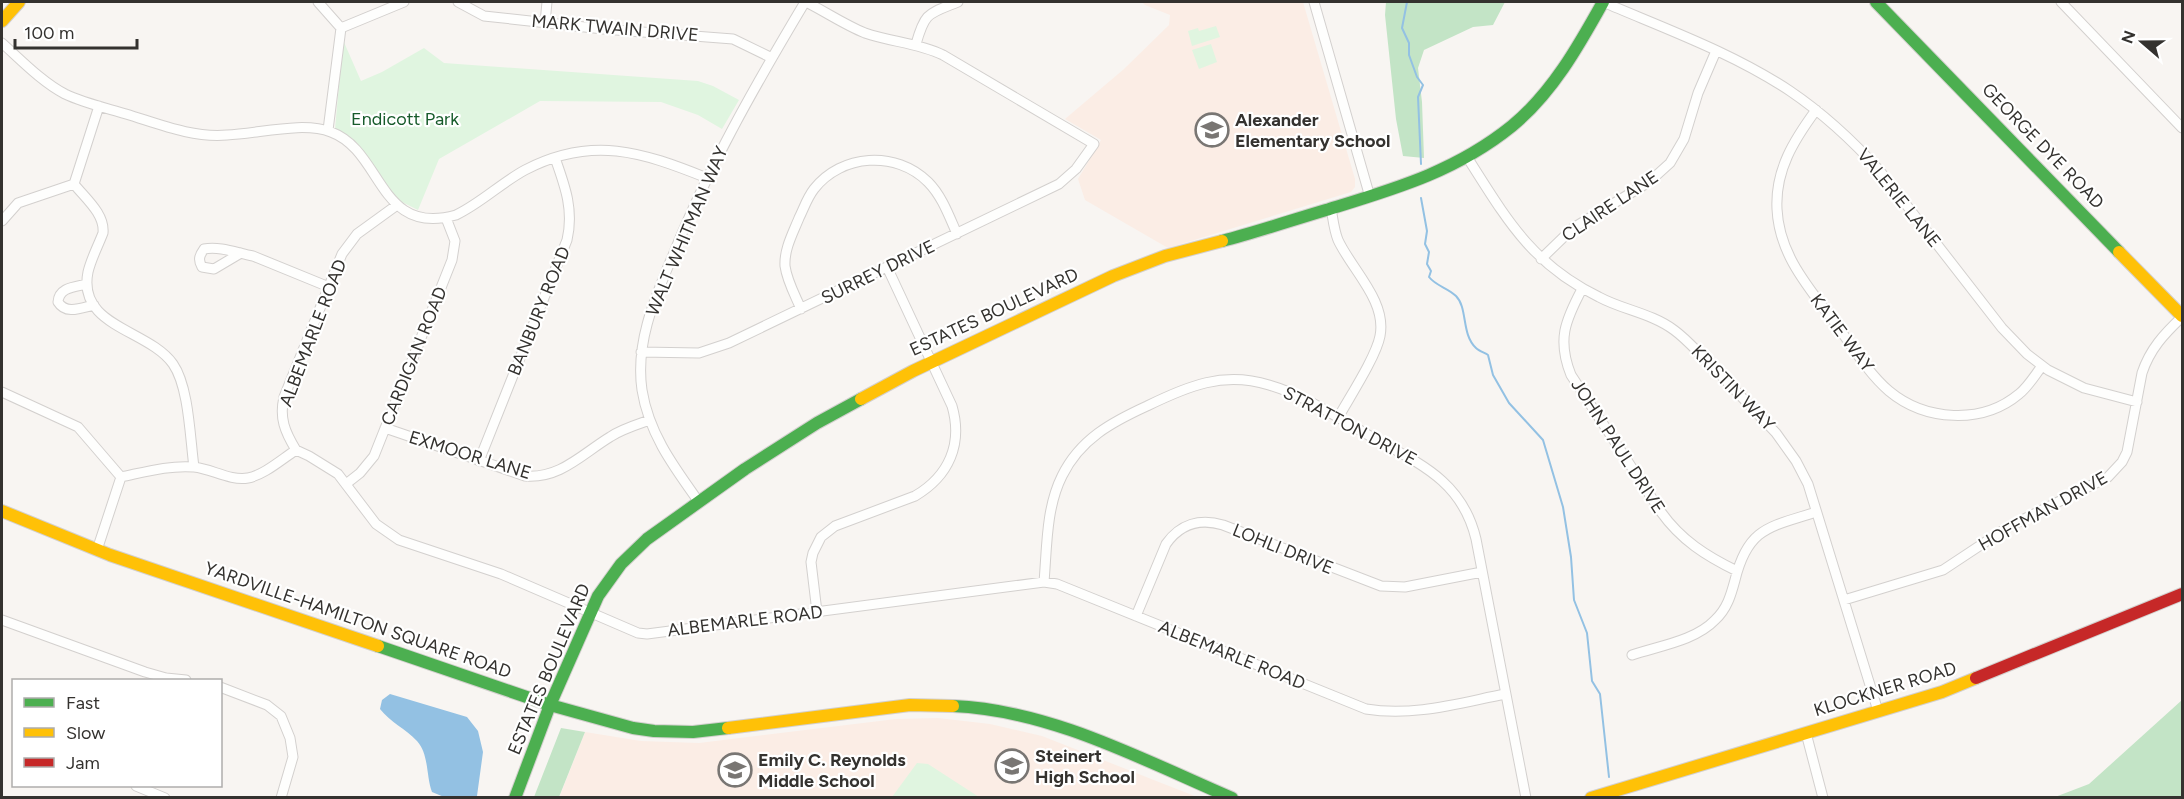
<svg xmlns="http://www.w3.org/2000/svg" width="2184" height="799" font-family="Figtree,sans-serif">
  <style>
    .education { fill: #fbede5 }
    .green { fill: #e0f5e0 }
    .forest { fill: #c3e4c6 }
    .water { fill: #93c1e3 }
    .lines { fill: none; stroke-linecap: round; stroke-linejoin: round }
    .stream { stroke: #93c1e3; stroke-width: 2 }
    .street-casing { stroke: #d3d0ce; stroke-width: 11 }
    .fast-casing { stroke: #d3d0ce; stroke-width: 14 }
    .slow-casing { stroke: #d3d0ce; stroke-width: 14 }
    .jam-casing { stroke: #d3d0ce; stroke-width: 14 }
    .street { stroke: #fefefd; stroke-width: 9 }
    .fast { stroke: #4caf50; stroke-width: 12 }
    .slow { stroke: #ffc107; stroke-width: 12 }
    .jam { stroke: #c62828; stroke-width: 12 }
    .labels { text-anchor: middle; stroke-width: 4.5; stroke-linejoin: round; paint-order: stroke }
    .street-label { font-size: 18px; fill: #34322f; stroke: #fff }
    .park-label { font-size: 18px; fill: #175b2b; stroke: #fff }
    .poi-label { font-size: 18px; font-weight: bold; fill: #34322f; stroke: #fff; text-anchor: start }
  </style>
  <rect width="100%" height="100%" fill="#f8f5f2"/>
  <path class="education" d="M1142 2H1303L1355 179V187L1351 192 1168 248 1085 200 1078 179 1101 140 1065 119 1124 69 1169 25 1170 15 1145 5Z
    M938 718 990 724 1042 736 1197 797 559 798 585 732 641 741 699 743 896 719Z"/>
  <path class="green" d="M1216 26 1220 37 1192 46 1188 31 1198 28 1199 31Z
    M343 40 361 81 382 72 424 48 444 63 698 81 713 86 739 100 722 129 698 115 661 102 540 101 439 159 418 210 398 200 357 143 335 129Z
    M1211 44 1217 62 1199 69 1192 50Z
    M917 763 928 764 979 797H892Z"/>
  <path class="forest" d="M1386 2H1505L1493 25 1473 27 1424 50 1418 68 1422 102 1424 158 1403 156 1396 119 1385 15Z
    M2182 700V797H2055L2089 784Z
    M561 728 585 732 559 797H534Z"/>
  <path class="water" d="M390 694 467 717 478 731 483 752 477 796 444 797 432 792C426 776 429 754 417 741 406 729 390 722 380 709L382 700Z"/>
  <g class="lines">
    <path class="stream" d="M1407 2 1402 28 1409 43V55L1417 77 1423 85 1418 97 1421 164
      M1421 198 1427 231 1425 244 1429 252 1427 264 1431 271 1429 277C1436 286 1448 288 1456 296 1468 308 1461 334 1476 348 1479 351 1485 353 1488 355L1493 375 1509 403 1543 440 1563 507 1571 557 1574 600 1587 633 1592 681 1600 694 1609 777"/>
    <defs>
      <path id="street" d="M318 2 341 28
        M458 2 484 16 603 29 733 39 772 58
        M1314 2 1370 197
        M1603 2C1666 29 1733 53 1790 91 1824 114 1853 141 1880 171L2002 328 2027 354 2048 370 2084 388 2137 402
        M2061 2 2182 128
        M545 23 547 2
        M2 43C21 60 42 82 65 94 84 103 106 108 126 114 159 124 192 138 227 135 258 134 302 121 331 132 383 151 378 237 456 215 481 203 501 183 525 170 592 135 642 152 707 178
        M916 44C925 12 928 14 958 2
        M1816 110C1794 140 1775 170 1777 209 1779 255 1809 288 1836 324 1852 346 1868 373 1889 391 1925 421 1982 425 2019 394 2028 387 2035 375 2042 366
        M328 130 341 28 404 2
        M1467 157C1506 218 1531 264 1599 297 1623 310 1651 313 1674 330 1688 340 1700 355 1713 367 1734 389 1755 411 1776 433L1796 461 1808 484 1878 711
        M74 184C85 198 105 214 103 233 98 246 91 259 88 272 77 327 148 329 173 364 189 387 190 438 194 467
        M397 205 357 234 342 254 284 397C279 418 285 432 296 450L309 456 338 474 376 524 399 540 501 574 638 633 647 634 1044 582 1057 584 1366 709C1413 717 1459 703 1505 694
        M1331 208C1333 219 1334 230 1338 240 1352 270 1387 301 1380 336 1376 357 1349 398 1338 418
        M2 221 18 203 74 184 99 106
        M241 253 214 269 202 267C198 260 199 256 204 249 220 246 237 253 253 256L329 287
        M1541 259 1573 228 1649 182 1670 163 1684 139 1698 93 1716 51
        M87 284C75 287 59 287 58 302 66 315 81 308 94 305
        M1582 289C1565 321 1557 340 1571 375L1661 512C1681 540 1706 556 1737 571
        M801 309C795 295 787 281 785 266 784 249 793 233 799 218 804 208 807 198 814 189 841 154 896 150 928 182 942 196 949 216 957 234
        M641 352 699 353 729 343 1059 184 1076 169 1094 144 943 55C918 43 891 42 865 33 845 25 826 12 806 2
        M2 392 78 427 121 477
        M385 428 525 476C560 479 582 454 610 437 622 429 636 425 650 420
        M479 461 567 240C574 210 565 186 555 158
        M121 477C145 472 169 465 194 467 212 469 230 481 248 478 264 475 282 459 296 450
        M346 484 360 473 374 456 452 260 455 241 446 218
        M699 502C674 467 649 434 642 390 635 342 655 298 673 255 709 166 756 84 805 2
        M97 550 121 477
        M1044 582C1047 547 1046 508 1062 476 1080 439 1112 422 1147 406 1188 386 1223 371 1269 385 1304 395 1338 418 1370 436 1418 463 1462 480 1476 539L1526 798
        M1844 600 1943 570 2008 527 2108 477 2122 462 2127 452 2142 373C2150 349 2164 334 2182 317
        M817 612 811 562 813 553 821 537 835 526 915 496C949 476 963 444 952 406L887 267
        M1136 616 1166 544C1180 524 1200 518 1223 525L1381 586 1405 587 1482 572
        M2 620 145 672 166 678 186 680
        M1632 655C1658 646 1695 641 1715 620 1727 609 1731 595 1735 580 1748 527 1770 527 1816 512
        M220 687 267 705 281 716 290 738 293 757 281 798
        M1806 733 1823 798
        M136 786 165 798"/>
      <path id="fast" d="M1876 2 2119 252
        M1222 241C1257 232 1292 220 1326 210 1394 189 1455 172 1512 126 1552 93 1578 47 1603 2
        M378 646 550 705 633 728 654 731 693 732 728 728
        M953 706C1051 710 1143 760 1232 798
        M515 798 550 705 598 596 621 564 647 539 745 469 817 423 861 399"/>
      <path id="slow" d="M2 21 19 2
        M2119 252 2182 316
        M861 399 913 371 1113 276 1165 256 1222 241
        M2 511 110 555 378 646
        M728 728 910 705 953 706
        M1591 798 1942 692 1976 678"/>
      <path id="jam" d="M1976 678 2182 594"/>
    </defs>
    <use href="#street" class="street-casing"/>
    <use href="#fast" class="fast-casing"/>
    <use href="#slow" class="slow-casing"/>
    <use href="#jam" class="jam-casing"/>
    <use href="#street" class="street"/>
    <use href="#fast" class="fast"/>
    <use href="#slow" class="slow"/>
    <use href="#jam" class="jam"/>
  </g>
  <defs>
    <symbol id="school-ring" viewBox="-11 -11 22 22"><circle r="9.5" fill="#fff" stroke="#797673" stroke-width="1.5"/><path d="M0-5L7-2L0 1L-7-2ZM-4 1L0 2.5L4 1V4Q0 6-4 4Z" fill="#797673"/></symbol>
  </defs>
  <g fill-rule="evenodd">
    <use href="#school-ring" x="1193" y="111" width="38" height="38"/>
    <use href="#school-ring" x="993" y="747" width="38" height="38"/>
    <use href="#school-ring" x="716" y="751" width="38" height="38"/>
  </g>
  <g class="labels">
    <g class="street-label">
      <text transform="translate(615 28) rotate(5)" y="6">MARK TWAIN DRIVE</text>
      <text transform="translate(2043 146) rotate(46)" y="6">GEORGE DYE ROAD</text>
      <text transform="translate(1899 198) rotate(51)" y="6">VALERIE LANE</text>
      <text transform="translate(1610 206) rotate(-34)" y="6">CLAIRE LANE</text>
      <text transform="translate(687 231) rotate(-67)" y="6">WALT WHITMAN WAY</text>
      <text transform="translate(878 272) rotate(-26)" y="6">SURREY DRIVE</text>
      <text transform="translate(539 311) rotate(-68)" y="6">BANBURY ROAD</text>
      <text transform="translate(994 312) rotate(-25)" y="6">ESTATES BOULEVARD</text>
      <text transform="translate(313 333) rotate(-69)" y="6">ALBEMARLE ROAD</text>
      <text transform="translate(1842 333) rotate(53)" y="6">KATIE WAY</text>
      <text transform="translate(414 356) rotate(-68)" y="6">CARDIGAN ROAD</text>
      <text transform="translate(1733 388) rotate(46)" y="6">KRISTIN WAY</text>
      <text transform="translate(1350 426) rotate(28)" y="6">STRATTON DRIVE</text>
      <text transform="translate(1618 446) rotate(57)" y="6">JOHN PAUL DRIVE</text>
      <text transform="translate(470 455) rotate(17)" y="6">EXMOOR LANE</text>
      <text transform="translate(2043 511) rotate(-29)" y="6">HOFFMAN DRIVE</text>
      <text transform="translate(1283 549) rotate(22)" y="6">LOHLI DRIVE</text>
      <text transform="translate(358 620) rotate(19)" y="6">YARDVILLE-HAMILTON SQUARE ROAD</text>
      <text transform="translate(745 621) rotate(-7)" y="6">ALBEMARLE ROAD</text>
      <text transform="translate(1232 655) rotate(22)" y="6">ALBEMARLE ROAD</text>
      <text transform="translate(549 669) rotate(-67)" y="6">ESTATES BOULEVARD</text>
      <text transform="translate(1885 689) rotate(-17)" y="6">KLOCKNER ROAD</text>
    </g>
    <g class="park-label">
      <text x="405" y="125">Endicott Park</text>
    </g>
    <g class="poi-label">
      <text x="1235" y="126">Alexander<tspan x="1235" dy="21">Elementary School</tspan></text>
      <text x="1035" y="762">Steinert<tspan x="1035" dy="21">High School</tspan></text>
      <text x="758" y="766">Emily C. Reynolds<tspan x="758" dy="21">Middle School</tspan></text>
    </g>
  </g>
  <rect width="2184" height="799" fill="none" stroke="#34322f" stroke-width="6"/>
  <rect x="12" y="679" width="210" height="108" fill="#ffffff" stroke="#aeadac" stroke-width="1.5"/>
  <rect x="24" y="698" width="30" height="9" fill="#4caf50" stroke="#aeadac" stroke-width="1.5"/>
  <text x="66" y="709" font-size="18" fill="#34322f">Fast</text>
  <rect x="24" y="728" width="30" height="9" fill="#ffc107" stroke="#aeadac" stroke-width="1.5"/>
  <text x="66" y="739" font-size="18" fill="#34322f">Slow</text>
  <rect x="24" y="758" width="30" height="9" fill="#c62828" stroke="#aeadac" stroke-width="1.5"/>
  <text x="66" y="769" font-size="18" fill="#34322f">Jam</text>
  <g transform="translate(2142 42) rotate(290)" stroke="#ffffff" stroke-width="4.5" paint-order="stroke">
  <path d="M0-4.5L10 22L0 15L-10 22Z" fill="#34322f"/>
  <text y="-9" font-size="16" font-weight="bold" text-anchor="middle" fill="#34322f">N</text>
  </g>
  <path d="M15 39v9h122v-9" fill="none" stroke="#34322f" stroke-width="3"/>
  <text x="24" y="39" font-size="18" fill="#34322f" stroke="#ffffff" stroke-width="4.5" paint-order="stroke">100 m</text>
</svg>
